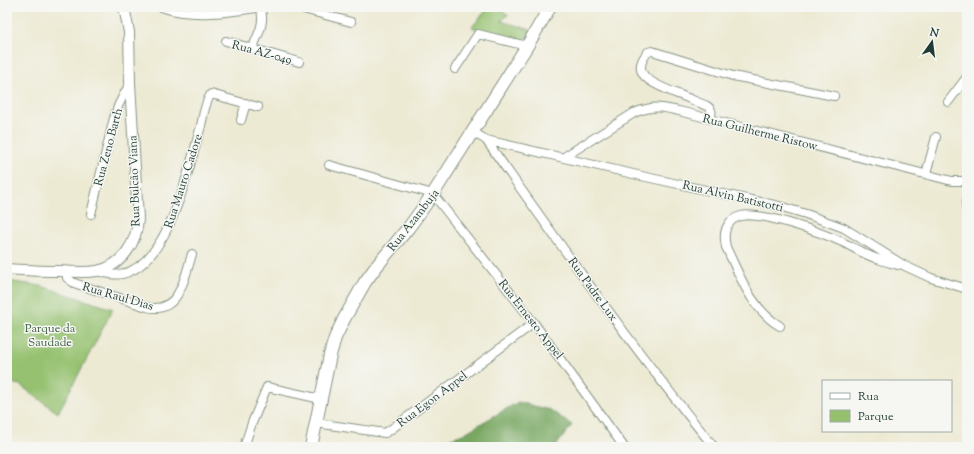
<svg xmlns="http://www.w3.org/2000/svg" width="974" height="454" font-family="'Sorts Mill Goudy',serif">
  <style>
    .green { fill: #95c16f; stroke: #5a7f52 }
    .forest { fill: #78a762; stroke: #4c724b }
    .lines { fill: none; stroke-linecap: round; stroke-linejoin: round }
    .minor-casing { stroke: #869484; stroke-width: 10 }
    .tertiary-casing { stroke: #869484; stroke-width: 12 }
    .secondary-casing { stroke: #869484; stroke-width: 14 }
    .minor { stroke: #fff; stroke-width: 8 }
    .tertiary { stroke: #fff; stroke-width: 10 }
    .secondary { stroke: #fff; stroke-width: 12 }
    .labels { text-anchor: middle; stroke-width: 3; stroke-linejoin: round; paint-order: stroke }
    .street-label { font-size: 12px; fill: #1f3d34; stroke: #f6f6f2 }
    .park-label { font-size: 12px; fill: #3c5e43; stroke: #f6f6f2 }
  </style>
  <rect width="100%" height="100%" fill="#f6f6f2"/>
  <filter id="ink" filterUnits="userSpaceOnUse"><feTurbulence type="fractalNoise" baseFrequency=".025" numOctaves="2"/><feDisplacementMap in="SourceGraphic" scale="8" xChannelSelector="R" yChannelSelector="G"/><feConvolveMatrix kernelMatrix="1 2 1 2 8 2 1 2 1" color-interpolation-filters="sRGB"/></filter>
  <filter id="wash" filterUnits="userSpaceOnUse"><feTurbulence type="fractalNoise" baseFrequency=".012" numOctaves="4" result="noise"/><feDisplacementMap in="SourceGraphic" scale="16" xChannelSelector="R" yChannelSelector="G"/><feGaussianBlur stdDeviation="0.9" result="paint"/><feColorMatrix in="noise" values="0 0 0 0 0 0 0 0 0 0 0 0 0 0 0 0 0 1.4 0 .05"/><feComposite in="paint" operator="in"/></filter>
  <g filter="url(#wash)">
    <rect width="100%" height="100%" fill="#edead4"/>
    <path class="green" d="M489 7H497L508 15 501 21 531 30 523 41 484 33 472 27Z
      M7 281 41 286 113 309 58 413 20 385 7 382Z"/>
    <path class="forest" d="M518 402 550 410 572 425 556 446 557 447H424L463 434Z"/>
  </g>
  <g filter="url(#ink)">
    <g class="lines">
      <defs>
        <path id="minor" d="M161 7C192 18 230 12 262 7
          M296 7 351 22
          M226 41 299 62
          M252 49C258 35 266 22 260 7
          M455 69 478 34 527 46
          M948 102 967 77
          M710 119C712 113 713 110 707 106 697 102 686 97 675 93 657 85 627 76 648 52L652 51 733 76 834 96
          M241 120 246 103
          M473 132 486 140C560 244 633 349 714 447
          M486 140 646 177 779 206 806 214 844 228 905 266 931 278 967 289
          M564 157 634 113C654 105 663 107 683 112L952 181H967
          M329 165 433 194 534 323 624 447
          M926 174 936 137
          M966 207 967 200
          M91 214 114 118 119 104 130 83
          M98 271C106 273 114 276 122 274 170 264 189 166 201 126 203 116 205 102 211 94L258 107
          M67 272V278L74 283 147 307C179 315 185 277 192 254
          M780 326C751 309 740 276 726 247 723 234 725 220 741 216 760 211 823 233 842 242 853 247 863 254 875 258 882 261 891 263 898 265
          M316 423 385 433 390 430 534 323
          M244 447 252 423 267 387 321 399"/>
        <path id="tertiary" d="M7 269C25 270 42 271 60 271 72 272 85 273 97 271 122 266 137 243 138 219L130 83 129 32 124 7"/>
        <path id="secondary" d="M311 447 330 355 335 338 344 319 365 282 376 267 409 227 433 194 527 46 550 7"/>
      </defs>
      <use href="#minor" class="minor-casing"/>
      <use href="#tertiary" class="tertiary-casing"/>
      <use href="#secondary" class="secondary-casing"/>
      <use href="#minor" class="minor"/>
      <use href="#tertiary" class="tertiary"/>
      <use href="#secondary" class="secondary"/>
    </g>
  </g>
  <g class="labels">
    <g class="street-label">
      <text transform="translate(262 52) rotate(15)" y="4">Rua AZ-049</text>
      <text transform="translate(760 132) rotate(14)" y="4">Rua Guilherme Ristow</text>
      <text transform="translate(108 147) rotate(-75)" y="4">Rua Zeno Barth</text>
      <text transform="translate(134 181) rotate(-92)" y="4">Rua Bulcão Viana</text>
      <text transform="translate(183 181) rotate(-72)" y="4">Rua Mauro Cadore</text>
      <text transform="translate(733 196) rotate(13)" y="4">Rua Alvin Batistotti</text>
      <text transform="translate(413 220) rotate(-52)" y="4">Rua Azambuja</text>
      <text transform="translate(593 289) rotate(54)" y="4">Rua Padre Lux</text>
      <text transform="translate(118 296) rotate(16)" y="4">Rua Raul Dias</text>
      <text transform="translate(531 319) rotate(52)" y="4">Rua Ernesto Appel</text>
      <text transform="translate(432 399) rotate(-37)" y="4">Rua Egon Appel</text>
    </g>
    <g class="park-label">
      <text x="50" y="332">Parque da<tspan x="50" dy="14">Saudade</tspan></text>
    </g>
  </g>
  <rect width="974" height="454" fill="none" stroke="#f6f6f2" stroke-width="24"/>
  <rect x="822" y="380" width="130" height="52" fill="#f6f6f2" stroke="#a0aca6"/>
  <rect x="830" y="393" width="20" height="6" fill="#ffffff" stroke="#a0aca6"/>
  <text x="858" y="400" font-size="12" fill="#1f3d34">Rua</text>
  <rect x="830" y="410" width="20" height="12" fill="#95c16f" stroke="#a0aca6"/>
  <text x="858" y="420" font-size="12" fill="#1f3d34">Parque</text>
  <g transform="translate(932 42) rotate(14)" stroke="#f6f6f2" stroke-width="3" paint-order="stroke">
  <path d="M0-3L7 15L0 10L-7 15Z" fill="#1f3d34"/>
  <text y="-6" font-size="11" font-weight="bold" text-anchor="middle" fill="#1f3d34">N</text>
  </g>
</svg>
